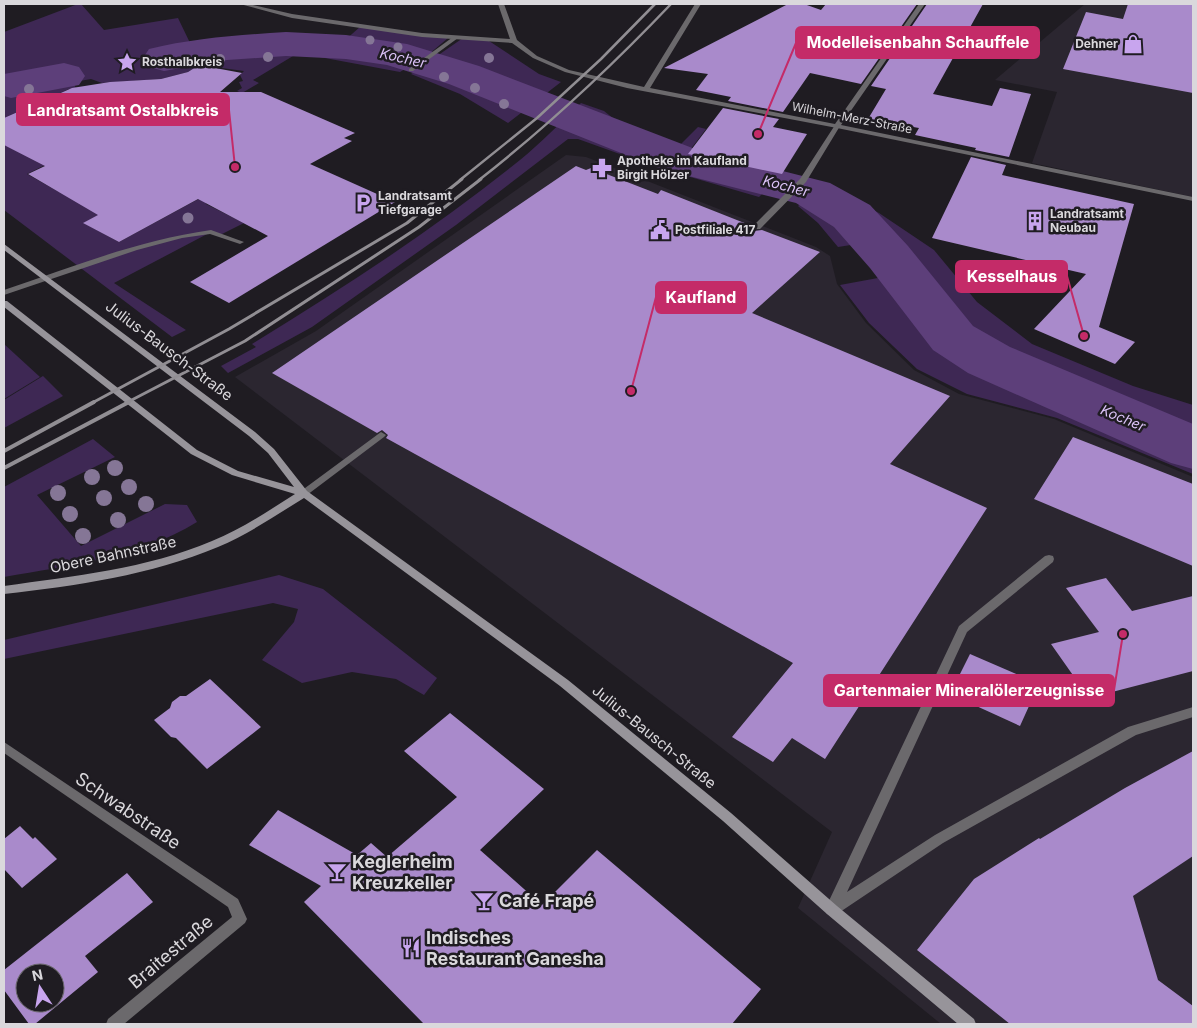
<svg xmlns="http://www.w3.org/2000/svg" width="1197" height="1028" font-family="Inter,sans-serif">
  <style>
    .built { fill: #2b2630 }
    .green { fill: #3e2854 }
    .lines { fill: none; stroke-linecap: round; stroke-linejoin: round }
    .river { fill: #5d3f7a; fill-rule: evenodd }
    .building { fill: #a98acb; fill-rule: evenodd }
    .lane { fill: #6b696c; fill-rule: evenodd }
    .street { fill: #6b696c; fill-rule: evenodd }
    .secondary { fill: #97949a; fill-rule: evenodd }
    .rail-far2 { stroke: #918e93; stroke-width: 2.5 }
    .rail-far1 { stroke: #918e93; stroke-width: 3 }
    .rail { stroke: #918e93; stroke-width: 4 }
    .tree { fill: #857696 }
    .labels { text-anchor: middle; stroke-width: 5; stroke-linejoin: round; paint-order: stroke }
    .far-poi-label { font-size: 12px; font-weight: bold; fill: #dad8dc; stroke: #1f1c22; text-anchor: start }
    .far-street-label { font-size: 12px; fill: #dad8dc; stroke: #1f1c22 }
    .far-water-label { font-size: 14px; font-style: italic; fill: #dcc3f8; stroke: #1f1c22 }
    .street-label { font-size: 15px; fill: #dad8dc; stroke: #1f1c22 }
    .near-street-label { font-size: 18px; fill: #dad8dc; stroke: #1f1c22 }
    .near-poi-label { font-size: 18px; font-weight: bold; fill: #dad8dc; stroke: #1f1c22; text-anchor: start }
    .leader { fill: none; stroke: #c42b68; stroke-width: 2 }
    .callout-dot { fill: #c42b68; stroke: #1f1c22; stroke-width: 2 }
    .callout { fill: #c42b68; stroke: #c42b68; stroke-width: 2 }
    .callout-label { font-size: 16px; text-anchor: middle; font-weight: bold; fill: #fff }
  </style>
  <rect width="100%" height="100%" fill="#1f1c22"/>
  <path class="built" d="M1085 4H1193V197L1032 163 1057 92 995 80Z
    M566 155 586 157 816 247 830 256 837 284 866 323 914 370 959 394 1054 419 1193 477V1024H941L798 908 832 832 235 377 316 331Z"/>
  <path class="green" d="M78 4H81L104 30 178 18 191 45 280 39 343 42 361 26 448 38 428 55 400 72 298 53 253 80 259 83 242 93 237 91 242 88 239 82 243 81 240 75 244 71 199 65 188 72 161 79 102 83 91 79 74 82 75 87 79 89 73 91 69 89 4 118V32Z
    M463 38 486 39 539 74 561 82 508 123 460 94 411 74Z
    M581 103 604 111 628 130 678 147 698 127 706 129 687 154 781 175 759 197 656 167 578 139H568L456 225 312 327 228 373 221 366 256 347 252 344C345 287 436 228 520 160 541 143 561 122 581 103Z
    M68 121 104 136 27 174 59 192 178 174 84 223 119 242 204 196 206 204 244 223 220 235 211 232 114 283 186 330 172 337 4 210V145L6 146Z
    M823 184 879 213 934 250 977 302 1032 344 1133 386 1193 405V474L1057 418 967 394 917 369 869 323 840 285 894 275 870 242 838 247 818 223 798 206Z
    M4 344 40 377 4 399Z
    M43 376 63 396 4 428V400Z
    M93 439 115 457 37 495 81 546 165 504 187 505 197 522C138 558 71 565 4 577V487Z
    M279 575 323 589 437 678 424 695 396 679 352 672 302 683 262 660 294 622 298 609 273 603 4 659V640Z"/>
  <g class="lines">
    <path class="river" d="M286 32 346 35 407 44 479 66 695 149 830 183 870 205 908 246 973 326 1010 347 1193 424V469L1171 463 968 373 933 350 870 268 834 227 796 203 661 169 449 84 387 65 346 59 286 56 227 60 164 71 149 67 143 58 149 49C194 38 240 35 286 32Z
      M64 63 79 67 85 76 79 85 11 98 4 96V74Z"/>
  </g>
  <path class="building" d="M788 4H804L821 10 826 4H917L861 84 810 73 783 112 728 101 731 97 696 90 708 74 664 68Z
    M927 4H983L933 94 992 106 1000 88 1031 94 1009 157 975 150 976 148 915 135 919 128 868 119 886 89 871 86Z
    M1128 4H1193V93L1063 69 1086 12 1123 19Z
    M199 65 242 73 220 92H261L355 133 344 138 352 141 310 164 395 202 229 303 190 282 268 236 198 199 119 242 83 223 98 215 28 174 45 166 4 145V118L72 88 110 82 161 79 188 72Z
    M723 108 779 119 773 127 807 134 782 174 688 154Z
    M971 157 1006 165 1002 175 1134 204 1099 327 1135 342 1115 364 1034 329 1086 274 932 238Z
    M576 166 586 170 591 168 658 194 661 190 752 226 754 231 762 230 820 252 752 313 950 396 890 464 987 508 825 759 792 738 773 762 732 737 793 663 386 438 388 435 382 430 377 433 272 373Z
    M1073 437 1193 484V566L1034 499Z
    M1106 578 1132 611 1193 596V671L1089 698 1051 644 1099 632 1066 588Z
    M970 654 1039 684 1020 726 950 694Z
    M210 679 261 727 207 769 176 738 171 737 154 720 170 708 172 702 180 696H186Z
    M450 713 544 789 480 850 542 905 597 850 761 989 732 1024H424L304 902 321 886 249 845 278 810 357 855 371 843 387 857 457 797 404 751Z
    M1193 751V856L1133 896 1158 980 1193 1006V1024H1010L917 950 974 879 1039 838 1040 839 1125 788Z
    M20 826 33 839 35 837 57 859 22 888 4 869V839Z
    M127 873 153 902 85 956 98 972 35 1024H29L4 990V970ZM25 973H55V1003H25Z"/>
  <g class="lines">
    <path class="lane" d="M453 37 458 38 413 71H409V69Z
      M835 125 840 126 806 182 760 229H754V225L800 179Z
      M211 230 244 242 240 244 210 234 182 238 137 250 4 295V290C72 267 139 240 211 230Z
      M381 432 386 435 384 437 307 495H301L299 493 301 491Z
      M1049 555 1053 556 1054 559 1053 562 967 632 847 892 935 835 1128 727 1193 707V717L1136 735 943 843 837 914 832 916 827 914 825 910 827 905 959 626 1045 556Z"/>
    <path class="street" d="M240 4H249L292 14 422 33 510 39 498 4H504L517 40 537 56 569 70 644 87 695 4H701L650 88 835 124 919 4H925L841 125 1193 197V201L837 128 627 88 565 72 533 58 512 43 422 37 292 18Z
      M4 742 238 899 247 919 245 923 124 1024H106L108 1019 232 917 228 907 4 753Z"/>
    <path class="secondary" d="M4 244 255 432 274 449 307 491 568 680 731 813 837 906 974 1019 976 1024H958L827 914 723 821 560 686 304 498C276 515 249 534 218 547 151 575 76 586 4 594V586C74 576 146 569 212 541 242 529 268 511 295 494L232 475 191 454 4 307V301H7L197 450 238 471 294 487 268 453 249 436 4 250Z"/>
    <path class="rail-far2" d="M460 180 537 118 601 59 655 4
      M479 180C548 126 611 67 671 4"/>
    <path class="rail-far1" d="M92 403 229 329 407 223 462 179
      M126 403 245 341 419 227 481 179"/>
    <path class="rail" d="M4 451 94 402
      M4 468 129 402"/>
  </g>
  <g class="tree">
    <circle cx="370" cy="40" r="4.5"/>
    <circle cx="398" cy="47" r="4.5"/>
    <circle cx="268" cy="57" r="5"/>
    <circle cx="489" cy="58" r="5"/>
    <circle cx="220" cy="59" r="5"/>
    <circle cx="187" cy="63" r="5"/>
    <circle cx="444" cy="77" r="5"/>
    <circle cx="475" cy="88" r="5"/>
    <circle cx="29" cy="89" r="5"/>
    <circle cx="504" cy="104" r="5"/>
    <circle cx="188" cy="218" r="5.5"/>
    <circle cx="115" cy="468" r="8"/>
    <circle cx="92" cy="477" r="8"/>
    <circle cx="129" cy="487" r="8"/>
    <circle cx="58" cy="493" r="8"/>
    <circle cx="104" cy="498" r="8"/>
    <circle cx="146" cy="504" r="8"/>
    <circle cx="70" cy="514" r="8"/>
    <circle cx="118" cy="520" r="8"/>
    <circle cx="83" cy="536" r="8"/>
  </g>
  <defs>
    <symbol id="shop-bare" viewBox="-9 -9 18 18"><path d="M-5-2.5h2.3a2.7 3.5 0 0 1 5.4 0H5L5.5 6h-11ZM-1.5-2.5h3a1.5 2.3 0 0 0-3 0Z" fill="#c8a5ee" stroke="#1f1c22" stroke-width="2.5" paint-order="stroke"/></symbol>
    <symbol id="sight-bare" viewBox="-9 -9 18 18"><path d="M0-6L1.8-2.2L6-1.7L2.9 1.2L3.7 5.4L0 3.3L-3.7 5.4L-2.9 1.2L-6-1.7L-1.8-2.2Z" fill="#c8a5ee" stroke="#1f1c22" stroke-width="2.5" paint-order="stroke"/></symbol>
    <symbol id="pharmacy-bare" viewBox="-9 -9 18 18"><path d="M-2-6h4v4h4v4h-4v4h-4v-4h-4v-4h4Z" fill="#c8a5ee" stroke="#1f1c22" stroke-width="2.5" paint-order="stroke"/></symbol>
    <symbol id="parking-bare" viewBox="-9 -9 18 18"><path d="M-3.5-5.5H1a3.5 3.5 0 0 1 0 7H-1V5.5H-3.5ZM-1-3.4V-.6H.8a1.4 1.4 0 0 0 0-2.8Z" fill="#c8a5ee" stroke="#1f1c22" stroke-width="2.5" paint-order="stroke"/></symbol>
    <symbol id="building-bare" viewBox="-9 -9 18 18"><path d="M-4-6H4V6H1V3H-1V6H-4ZM-2.5-4.3h1.7v1.8h-1.7ZM.8-4.3h1.7v1.8H.8ZM-2.5-1h1.7V.8h-1.7ZM.8-1h1.7V.8H.8Z" fill="#c8a5ee" stroke="#1f1c22" stroke-width="2.5" paint-order="stroke"/></symbol>
    <symbol id="civic-bare" viewBox="-9 -9 18 18"><path d="M-.6-6.5H3V-4.5H.6V-3L4-1V1h2V6H-6V1h2V-1L-.6-3ZM-1.2 2.5V6h2.4V2.5Z" fill="#c8a5ee" stroke="#1f1c22" stroke-width="2.5" paint-order="stroke"/></symbol>
    <symbol id="bar-bare" viewBox="-9 -9 18 18"><path d="M-6-5H6L.8 .8V4.5H3.5V6h-7V4.5H-.8V.8Z" fill="#c8a5ee" stroke="#1f1c22" stroke-width="2.5" paint-order="stroke"/></symbol>
    <symbol id="restaurant-bare" viewBox="-9 -9 18 18"><path d="M-5-6h1v4h1v-4h1v4h1v-4h1v5L-1.5 .5V6h-2V.5L-5-1ZM5-6V6H3V1.5H1.5Q1.5-4 5-6Z" fill="#c8a5ee" stroke="#1f1c22" stroke-width="2.5" paint-order="stroke"/></symbol>
  </defs>
  <g fill-rule="evenodd">
    <use href="#shop-bare" x="1119" y="30" width="28" height="28"/>
    <use href="#sight-bare" x="113" y="48" width="28" height="28"/>
    <use href="#pharmacy-bare" x="588" y="154" width="28" height="28"/>
    <use href="#parking-bare" x="349" y="189" width="28" height="28"/>
    <use href="#building-bare" x="1021" y="207" width="28" height="28"/>
    <use href="#civic-bare" x="646" y="216" width="28" height="28"/>
    <use href="#bar-bare" x="323" y="858" width="28" height="28"/>
    <use href="#bar-bare" x="470" y="887" width="28" height="28"/>
    <use href="#restaurant-bare" x="397" y="934" width="28" height="28"/>
  </g>
  <g class="labels">
    <g class="far-poi-label">
      <text x="1118" y="48" text-anchor="end">Dehner</text>
      <text x="142" y="66">Rosthalbkreis</text>
      <text x="617" y="165">Apotheke im Kaufland<tspan x="617" dy="14">Birgit Hölzer</tspan></text>
      <text x="378" y="200">Landratsamt<tspan x="378" dy="14">Tiefgarage</tspan></text>
      <text x="1050" y="218">Landratsamt<tspan x="1050" dy="14">Neubau</tspan></text>
      <text x="675" y="234">Postfiliale 417</text>
    </g>
    <g class="far-street-label">
      <text transform="translate(852 118) rotate(11)" y="4">Wilhelm-Merz-Straße</text>
    </g>
    <g class="far-water-label">
      <text transform="translate(403 58) rotate(13)" y="5">Kocher</text>
      <text transform="translate(786 186) rotate(15)" y="5">Kocher</text>
      <text transform="translate(1123 418) rotate(23)" y="5">Kocher</text>
    </g>
    <g class="street-label">
      <text transform="translate(169 351) rotate(37)" y="5">Julius-Bausch-Straße</text>
      <text transform="translate(113 555) rotate(-12)" y="5">Obere Bahnstraße</text>
      <text transform="translate(654 737) rotate(39)" y="5">Julius-Bausch-Straße</text>
    </g>
    <g class="near-street-label">
      <text transform="translate(128 811) rotate(34)" y="6">Schwabstraße</text>
      <text transform="translate(171 952) rotate(-40)" y="6">Braitestraße</text>
    </g>
    <g class="near-poi-label">
      <text x="352" y="868">Keglerheim<tspan x="352" dy="21">Kreuzkeller</tspan></text>
      <text x="499" y="907">Café Frapé</text>
      <text x="426" y="944">Indisches<tspan x="426" dy="21">Restaurant Ganesha</tspan></text>
    </g>
  </g>
  <path class="leader" d="M758 134L796 43M235 167L229 110M1084 336L1067 276M631 391L656 297M1123 634L1114 690"/>
  <g class="callout-dot">
    <circle cx="758" cy="134" r="5"/>
    <circle cx="235" cy="167" r="5"/>
    <circle cx="1084" cy="336" r="5"/>
    <circle cx="631" cy="391" r="5"/>
    <circle cx="1123" cy="634" r="5"/>
  </g>
  <g class="callout">
    <rect x="796" y="27" width="243" height="31" rx="5"/>
    <rect x="17" y="94" width="212" height="31" rx="5"/>
    <rect x="956" y="261" width="111" height="31" rx="5"/>
    <rect x="656" y="282" width="90" height="31" rx="5"/>
    <rect x="824" y="675" width="290" height="31" rx="5"/>
  </g>
  <g class="callout-label">
    <text x="918" y="48">Modelleisenbahn Schauffele</text>
    <text x="123" y="116">Landratsamt Ostalbkreis</text>
    <text x="1012" y="282">Kesselhaus</text>
    <text x="701" y="303">Kaufland</text>
    <text x="969" y="696">Gartenmaier Mineralölerzeugnisse</text>
  </g>
  <rect width="1197" height="1028" fill="none" stroke="#dad8dc" stroke-width="10"/>
  <g transform="translate(40 988) rotate(348)"><circle r="24" fill="#1f1c22" stroke="#6a676c"/>
  <path d="M0-4L9 19L0 12L-9 19Z" fill="#c8a5ee"/>
  <text y="-8" font-size="14" font-weight="bold" text-anchor="middle" fill="#dad8dc">N</text>
  </g>
</svg>
